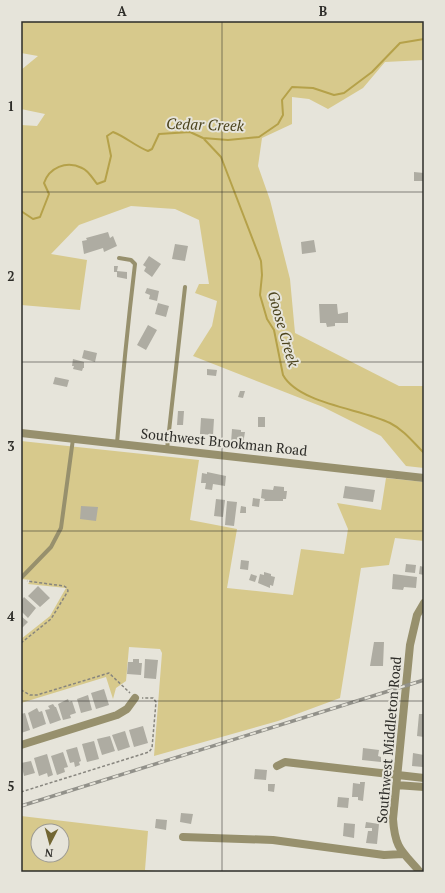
<svg xmlns="http://www.w3.org/2000/svg" width="445" height="893" font-family="'PT Serif',serif">
  <style>
    .green { fill: #d7c98c; fill-rule: evenodd }
    .lines { fill: none; stroke-linecap: round; stroke-linejoin: round }
    .stream { stroke: #b5a149; stroke-width: 2 }
    .building { fill: #aeaca2 }
    .path { stroke: #87857e; stroke-width: 1.5; stroke-dasharray: 3 2; stroke-linecap: butt }
    .service { stroke: #97906d; stroke-width: 4 }
    .minor { stroke: #97906d; stroke-width: 8 }
    .rail-casing { stroke: #92918a; stroke-width: 3.5 }
    .rail { stroke: #e6e4da; stroke-width: 2; stroke-dasharray: 6; stroke-linecap: butt }
    .grid { fill: none; stroke: #2d2c28; stroke-width: 1; stroke-opacity: 0.55 }
    .labels { text-anchor: middle; stroke-width: 4; stroke-linejoin: round; paint-order: stroke }
    .street-label { font-size: 14px; fill: #2d2c28; stroke: #e6e4da }
    .water-label { font-size: 15px; font-style: italic; fill: #4b431d; stroke: #e6e4da }
    .neatline { fill: none; stroke: #2d2c28; stroke-width: 1.5 }
    .grid-label { font-size: 13px; text-anchor: middle; font-weight: bold; fill: #2d2c28 }
  </style>
  <rect width="100%" height="100%" fill="#e6e4da"/>
  <path class="green" d="M21 21H424V60L385 62 363 88 328 109 309 99 292 97V124L262 138 258 166 270 200 290 279 295 333 399 386H424V468L406 466 381 436 323 407 193 356 212 326 217 301 195 293 199 284H209L199 220 175 209 131 206 79 225 51 254 87 260 80 310 21 305V125L37 126 45 114 21 109V70L38 56 21 53Z
    M21 441 199 460 190 520 237 529 227 588 293 595 301 549 344 554 348 529 337 503 381 510 386 478 424 482V541L395 538 389 565 361 568 340 698 278 721 154 756 162 653 160 649 129 647 126 681 116 688 113 699 106 677 21 703V639L50 616 66 588 28 584 31 580 21 579Z
    M21 816 148 831 145 870 167 872H21ZM38 831H62V855H38Z"/>
  <g class="lines">
    <path class="stream" d="M204 139 221 157 261 261 262 275 260 295 267 319 274 330 283 375C299 404 362 409 390 423 404 430 413 442 424 453
      M21 211 33 219 40 217 49 194 44 183C49 168 66 160 82 168 88 170 93 179 97 184L105 181 111 156 107 136 113 132C126 137 135 146 148 151L152 149 159 134 190 132 203 138 228 140 259 137 278 124 283 115 282 100 292 87 313 88 334 95 344 93 372 72 400 43 424 39"/>
  </g>
  <path class="building" d="M414 172 424 173V181H414Z
    M108 232 110 238 113 236 117 246 104 252 103 248 84 254 82 241 87 240 86 238Z
    M314 240 316 252 302 254 301 242Z
    M175 244 188 246 185 261 172 259Z
    M149 256 161 264 152 277 144 271 146 267 143 265Z
    M114 266H118L117 271 127 272V279L117 277V272H114Z
    M147 288 159 291 157 301 149 299 150 295 145 293Z
    M158 303 169 306 166 317 155 314Z
    M319 304H337L338 314 348 312V323H335V326L327 327 326 323H320Z
    M148 325 157 330 146 350 137 345Z
    M84 350 97 353 95 362 82 358Z
    M73 359 84 362V368H83L82 371 73 369 74 366H72Z
    M207 369 217 370 216 376 207 375Z
    M55 377 69 380 67 387 53 384Z
    M240 391H245L243 398 238 397Z
    M178 411H184L183 425H177Z
    M258 417H265V427H258Z
    M201 418 214 419 213 435 200 434Z
    M232 429 241 430V432H245L243 444 231 443Z
    M207 472 226 476 225 486 213 484 212 490 205 489 206 483H201L202 473 207 474Z
    M274 486 284 487V491H287L286 499H283V501H264L265 499 261 498 262 489 273 490Z
    M345 486 375 490 373 502 343 498Z
    M253 498 260 499 259 507 252 506Z
    M216 499 225 500 223 517 214 516Z
    M227 501 237 502 234 526 225 525Z
    M81 506 98 507 96 521 80 519Z
    M241 506 246 507V513H240Z
    M241 560 249 561 248 570 240 569Z
    M406 564 416 565 415 573 405 572Z
    M420 566 424 567V575L419 574Z
    M264 572 271 574V576L275 577 273 586 270 585V588L258 583 260 574 264 575Z
    M251 574 257 576 255 582 249 580Z
    M393 574 417 577 416 588 404 587 403 590 392 589Z
    M38 586 50 598 40 607 28 596Z
    M24 597 36 608 28 618 21 611V601Z
    M21 616 28 622 21 629Z
    M374 642H384L383 666H370Z
    M133 659H139V663H142L141 675 127 674 128 662H133Z
    M145 659 158 660 156 679 144 678Z
    M104 689 109 705 96 709 91 693Z
    M88 695 92 710 81 713 77 699Z
    M68 699 69 702 72 701 76 713 70 715 71 718 63 720 58 704Z
    M53 704 55 707H56L61 720 50 724 45 710 50 709 48 706Z
    M37 708 39 712 42 711 46 724 33 729 28 713Z
    M25 713 30 730 21 733V714Z
    M419 714H424V737L417 736Z
    M143 726 148 743 134 747 129 730Z
    M125 731 130 747 118 751 112 735Z
    M110 736 115 751 102 755 97 739Z
    M94 741 99 759 87 762 82 744Z
    M77 747 81 761 79 762 80 765 75 767 74 762 70 763 66 750Z
    M363 748 379 750 378 756 381 757V762L362 760Z
    M63 752 68 767 64 768 65 772 57 775 51 756Z
    M413 753 424 755 423 767 412 766Z
    M47 754 53 775 48 777 47 773 39 776 34 758Z
    M31 761 35 773 24 776 21 763Z
    M255 769 267 770 266 780 254 779Z
    M360 782H365L363 801 358 800V797H352L353 783 360 784Z
    M268 784H275L274 792 268 791Z
    M338 797 349 798 348 808 337 807Z
    M181 813 193 814 191 824 180 822Z
    M156 819 167 820 166 830 155 828Z
    M366 822 379 824 377 844 366 843 368 831H372V828H365Z
    M344 823 355 824 354 838 343 836Z"/>
  <g class="lines">
    <path class="path" d="M21 643 51 619 68 591 67 588 64 586 27 581
      M21 690 30 695H37L109 673 130 693
      M21 792 149 752 152 748 156 702 153 698H142"/>
    <path class="service" d="M117 443C122 383 128 323 135 264L131 260 119 258
      M167 449 185 287
      M21 578 51 547 61 528 73 439"/>
    <path class="minor" d="M21 433 424 478
      M21 745 117 715 127 709 135 698
      M277 766 285 762 424 778
      M396 785 424 787
      M183 837 273 840 384 855 403 854
      M420 872C402 851 395 849 393 819L410 645 417 615 424 603"/>
    <defs>
      <path id="rail" d="M21 806 424 680"/>
    </defs>
    <use href="#rail" class="rail-casing"/>
    <use href="#rail" class="rail"/>
  </g>
  <path class="grid" d="M222 21V872M21 192H424M21 362H424M21 531H424M21 701H424"/>
  <g class="labels">
    <g class="street-label">
      <text transform="translate(224 442) rotate(6)" y="5">Southwest Brookman Road</text>
      <text transform="translate(389 740) rotate(-85)" y="5">Southwest Middleton Road</text>
    </g>
    <g class="water-label">
      <text transform="translate(205 125) rotate(2)" y="5">Cedar Creek</text>
      <text transform="translate(283 329) rotate(74)" y="5">Goose Creek</text>
    </g>
  </g>
  <rect width="445" height="893" fill="none" stroke="#e6e4da" stroke-width="44"/>
  <g transform="translate(50 843) rotate(186)"><circle r="19" fill="#e6e4da" stroke="#9c9a93"/>
  <path d="M0-3L7 15L0 10L-7 15Z" fill="#726633"/>
  <text y="-6" font-size="11" font-weight="bold" text-anchor="middle" fill="#2d2c28">N</text>
  </g>
  <rect x="22" y="22" width="401" height="849" class="neatline"/>
  <g class="grid-label">
    <text x="122" y="16">A</text>
    <text x="323" y="16">B</text>
    <text x="11" y="111">1</text>
    <text x="11" y="281">2</text>
    <text x="11" y="451">3</text>
    <text x="11" y="621">4</text>
    <text x="11" y="791">5</text>
  </g>
</svg>
